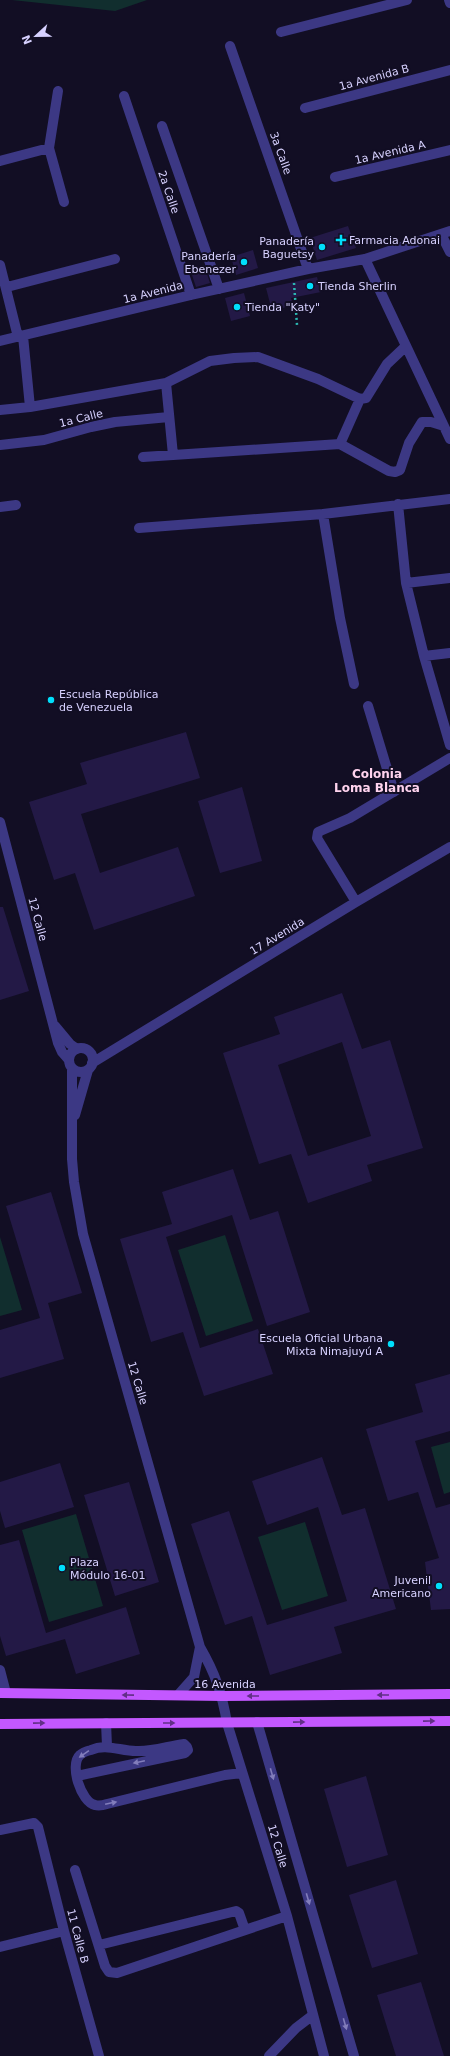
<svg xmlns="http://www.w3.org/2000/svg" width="450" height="2056" font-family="'DejaVu Sans',sans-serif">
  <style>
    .green { fill: #112e2e }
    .building { fill: #231946; fill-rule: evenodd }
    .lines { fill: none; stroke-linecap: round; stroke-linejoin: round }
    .path { stroke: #2cb8b2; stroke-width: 2.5; stroke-dasharray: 2 3; stroke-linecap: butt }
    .minor { stroke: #3c3884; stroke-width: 10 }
    .major { stroke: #c358ff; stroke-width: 10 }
    .oneway { fill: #622f87 }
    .oneway2 { fill: #827dbb }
    .poi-dot { fill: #00dffc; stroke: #120e24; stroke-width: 1.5 }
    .labels { text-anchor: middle; stroke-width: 4; stroke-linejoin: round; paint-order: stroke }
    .street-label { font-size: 11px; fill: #d7d1ff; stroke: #120e24 }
    .poi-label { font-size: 11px; fill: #d7d1ff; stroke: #120e24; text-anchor: start }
    .neighbourhood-label { font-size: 12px; font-weight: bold; fill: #ffd3ee; stroke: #120e24 }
  </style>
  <rect width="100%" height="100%" fill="#120e24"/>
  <path class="green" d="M12 0H147L115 11Z
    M225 1235 253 1321 206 1336 178 1250Z
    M0 1237 22 1310 0 1316Z
    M450 1442V1492L444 1494 431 1447Z
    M76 1514 103 1606 49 1622 22 1530Z
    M305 1522 328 1596 282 1610 258 1537Z"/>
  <path class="building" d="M348 226 356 248 317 260 310 238Z
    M253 250 258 268 236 275 231 257Z
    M204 265 210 283 196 287 190 269Z
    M317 277 321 292 291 298 293 305 272 311 266 288Z
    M244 293 250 316 231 321 225 298Z
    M186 732 200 778 81 814 100 873 178 847 195 896 94 930 75 873 54 880 29 802 87 784 80 763Z
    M242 787 262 861 220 873 198 801Z
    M0 907H3L29 991 0 1000Z
    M342 993 362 1049 390 1040 423 1148 367 1165 372 1181 308 1203 291 1154 259 1164 223 1053 280 1034 274 1017ZM342 1042 371 1136 308 1156 278 1065Z
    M233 1169 250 1220 278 1211 310 1312 267 1326 232 1215 166 1237 200 1348 258 1329 273 1374 204 1396 183 1332 151 1342 120 1239 172 1224 162 1192Z
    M51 1192 82 1293 48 1303 64 1359 0 1378V1330L40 1318 6 1206Z
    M450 1374V1431L415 1441 436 1508 450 1504V1609L431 1610 425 1562 439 1558 418 1492 388 1501 366 1429 423 1412 415 1384Z
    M322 1457 342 1515 365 1508 396 1609 334 1627 342 1653 270 1675 252 1616 225 1625 191 1524 229 1511 267 1625 347 1601 318 1507 267 1525 252 1481Z
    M60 1463 74 1507 5 1528 0 1511V1482Z
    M129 1482 159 1582 115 1596 84 1495Z
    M19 1540 46 1633 126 1607 140 1654 76 1674 65 1639 6 1656 0 1636V1545Z
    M366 1776 388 1855 347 1867 324 1789Z
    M396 1880 418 1954 372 1968 349 1895Z
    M421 1982 444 2056H396L377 1995Z"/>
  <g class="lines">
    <path class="path" d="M294 283 297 325"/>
    <path class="minor" d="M449 0 450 3
      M281 32 407 0
      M230 46 308 269
      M58 91 49 148 64 202
      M124 96 191 295
      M305 108 450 70
      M162 126 219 289
      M0 161 49 148
      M335 177 450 150
      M441 234 450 252
      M365 259 450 439
      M0 265 18 337
      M7 287 115 259
      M0 341 191 295 308 269 365 259 450 231
      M166 383 173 455
      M30 407 166 383 210 361 234 358 258 357 318 379 360 399 366 398 387 364 406 346
      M0 410 30 407 23 336
      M340 444 389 471 395 472 400 470 409 443 422 422H431L444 426
      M0 445 44 440 91 427 115 422 169 417
      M143 457 340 444 360 399
      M398 504 406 583 424 656 450 745
      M0 507 16 505
      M323 514 340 618 354 684
      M139 528 323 514 450 499
      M406 583 450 578
      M424 656 450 653
      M368 706 394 792
      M0 822 58 1043 62 1052 69 1060
      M356 902 317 838 318 832 350 818 450 758
      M55 1026 70 1044 77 1049
      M69 1060a12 12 0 1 1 24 0a12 12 0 1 1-24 0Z
      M92 1063 356 902 450 847
      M72 1068V1159L74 1182 83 1234 200 1647C215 1673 222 1693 227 1723L287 1916 324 2056
      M75 1115 88 1070
      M0 1670 6 1693
      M178 1695 194 1677 200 1647
      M257 1722 354 2056
      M106 1723 107 1746
      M77 1776 185 1753 188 1750 187 1747 184 1744C168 1746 152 1752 136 1751 120 1751 106 1743 91 1750 87 1751 82 1753 80 1755 69 1765 81 1802 95 1805 98 1806 104 1805 107 1804L225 1775 242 1773
      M0 1830 34 1823 38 1827 64 1931 99 2056
      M75 1870 105 1966 109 1972 117 1973 287 1916
      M99 1945 236 1911 239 1913 245 1930
      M0 1947 64 1931
      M269 2056 296 2028 313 2015"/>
    <path class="major" d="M0 1693 223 1696 450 1694
      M0 1724 450 1721"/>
  </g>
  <defs><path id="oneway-solid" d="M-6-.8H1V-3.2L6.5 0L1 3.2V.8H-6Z"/></defs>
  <g class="oneway">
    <use href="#oneway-solid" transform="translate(128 1695) rotate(-179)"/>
    <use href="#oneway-solid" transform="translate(383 1695) rotate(180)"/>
    <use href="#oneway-solid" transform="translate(253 1696) rotate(180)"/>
    <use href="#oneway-solid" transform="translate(429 1721) rotate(-1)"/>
    <use href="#oneway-solid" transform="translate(299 1722) rotate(-1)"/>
    <use href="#oneway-solid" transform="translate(39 1723) rotate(-1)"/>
    <use href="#oneway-solid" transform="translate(169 1723)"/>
  </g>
  <g class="oneway2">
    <use href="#oneway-solid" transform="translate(84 1754) rotate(145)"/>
    <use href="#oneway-solid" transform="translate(139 1762) rotate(168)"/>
    <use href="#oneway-solid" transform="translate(272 1774) rotate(74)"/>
    <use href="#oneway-solid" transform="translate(111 1803) rotate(-12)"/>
    <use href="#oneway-solid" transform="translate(308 1899) rotate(74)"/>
    <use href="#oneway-solid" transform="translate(345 2024) rotate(74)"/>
  </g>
  <g class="poi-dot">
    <path d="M339 234h4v4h4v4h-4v4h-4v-4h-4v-4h4z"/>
    <circle cx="322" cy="247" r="4"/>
    <circle cx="244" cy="262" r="4"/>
    <circle cx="310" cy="286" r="4"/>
    <circle cx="237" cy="307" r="4"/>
    <circle cx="51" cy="700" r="4"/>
    <circle cx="391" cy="1344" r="4"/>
    <circle cx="62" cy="1568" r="4"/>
    <circle cx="439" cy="1586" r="4"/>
  </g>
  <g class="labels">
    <g class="street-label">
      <text transform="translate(374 77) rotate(-15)" y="4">1a Avenida B</text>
      <text transform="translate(390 152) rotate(-13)" y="4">1a Avenida A</text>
      <text transform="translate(281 153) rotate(70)" y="4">3a Calle</text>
      <text transform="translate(169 192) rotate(71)" y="4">2a Calle</text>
      <text transform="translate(153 292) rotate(-14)" y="4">1a Avenida</text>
      <text transform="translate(81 418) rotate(-14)" y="4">1a Calle</text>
      <text transform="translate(38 919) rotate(75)" y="4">12 Calle</text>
      <text transform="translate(277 936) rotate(-31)" y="4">17 Avenida</text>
      <text transform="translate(138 1383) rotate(73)" y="4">12 Calle</text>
      <text x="225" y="1688">16 Avenida</text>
      <text transform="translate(278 1846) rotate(73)" y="4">12 Calle</text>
      <text transform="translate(78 1936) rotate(75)" y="4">11 Calle B</text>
    </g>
    <g class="poi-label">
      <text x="349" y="244">Farmacia Adonai</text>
      <text x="314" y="245" text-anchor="end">Panadería<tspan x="314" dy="13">Baguetsy</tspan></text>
      <text x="236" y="260" text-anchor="end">Panadería<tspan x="236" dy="13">Ebenezer</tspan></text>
      <text x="318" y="290">Tienda Sherlin</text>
      <text x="245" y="311">Tienda "Katy"</text>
      <text x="59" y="698">Escuela República<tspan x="59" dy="13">de Venezuela</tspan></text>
      <text x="383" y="1342" text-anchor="end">Escuela Oficial Urbana<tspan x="383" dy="13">Mixta Nimajuyú A</tspan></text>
      <text x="70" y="1566">Plaza<tspan x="70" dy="13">Módulo 16-01</tspan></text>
      <text x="431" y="1584" text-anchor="end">Juvenil<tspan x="431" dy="13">Americano</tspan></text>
    </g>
    <g class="neighbourhood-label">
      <text x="377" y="778">Colonia<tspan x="377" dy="14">Loma Blanca</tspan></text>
    </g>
  </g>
  <g transform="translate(36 36) rotate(248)" stroke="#120e24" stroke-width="3" paint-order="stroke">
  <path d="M0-3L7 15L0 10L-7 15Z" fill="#d7d1ff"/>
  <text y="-6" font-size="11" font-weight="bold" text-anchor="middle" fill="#d7d1ff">N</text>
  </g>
</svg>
